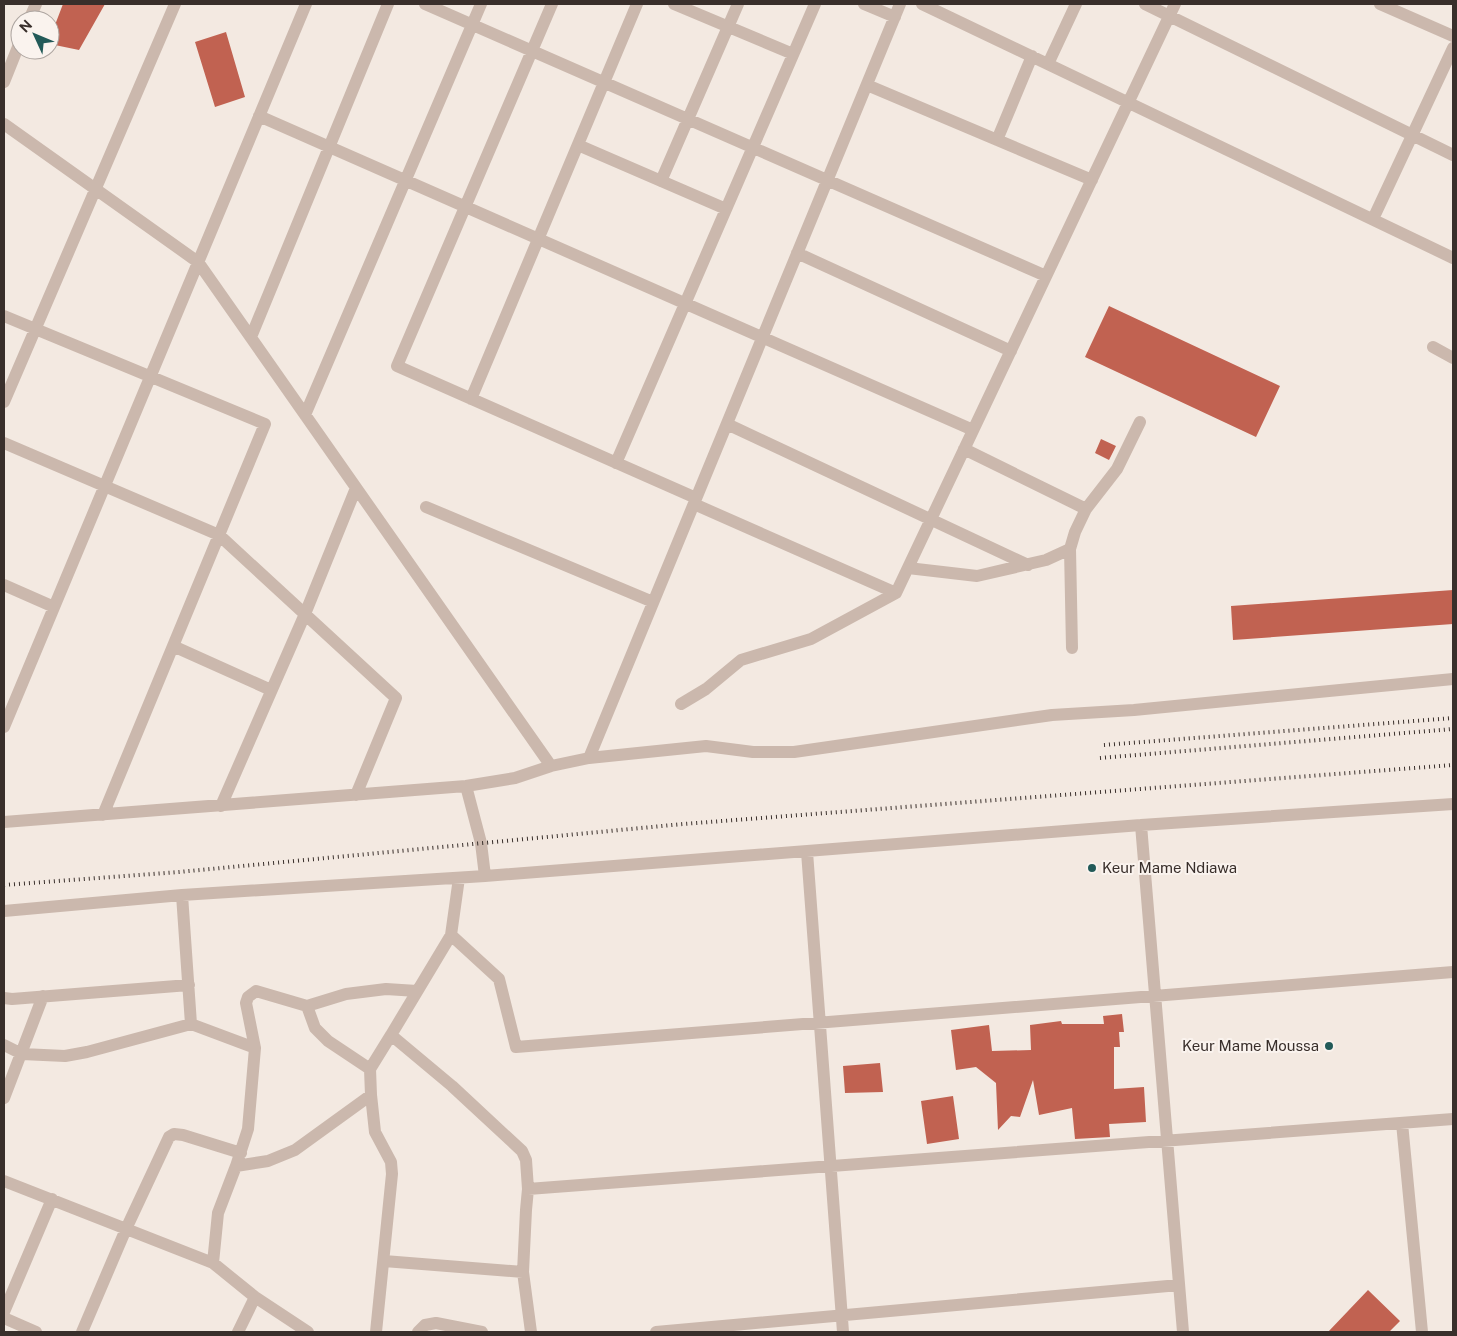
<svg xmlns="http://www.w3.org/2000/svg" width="1457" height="1336" font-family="'Public Sans',sans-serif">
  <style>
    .building { fill: #c16251 }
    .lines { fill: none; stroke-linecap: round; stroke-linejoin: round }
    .street { stroke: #cbb8ad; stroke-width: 12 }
    .rail { stroke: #392f2b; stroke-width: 4; stroke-dasharray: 1 4; stroke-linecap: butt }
    .poi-dot { fill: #225a58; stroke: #faf3ee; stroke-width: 2 }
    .labels { text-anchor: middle; stroke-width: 4; stroke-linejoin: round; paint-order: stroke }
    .poi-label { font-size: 15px; fill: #392f2b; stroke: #faf3ee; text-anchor: start }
  </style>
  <rect width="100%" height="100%" fill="#f3e9e1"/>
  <path class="building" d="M63 4H105L79 50 50 44V38Z
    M226 32 245 97 215 107 195 42Z
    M1109 306 1280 386 1256 437 1085 357Z
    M1101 439 1116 446 1109 460 1095 453Z
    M1453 590V624L1233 640 1231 606Z
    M1122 1014 1124 1032H1119L1120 1047H1114V1089L1144 1087 1146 1122 1109 1124 1110 1137 1075 1139 1072 1108 1039 1115 1033 1080 1020 1117 1011 1116 998 1130 996 1083 976 1067 956 1070 951 1030 989 1025 992 1051 1031 1050 1030 1025 1061 1021 1062 1024H1104L1103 1016Z
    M880 1063 883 1092 845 1093 843 1066Z
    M953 1096 959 1139 927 1144 921 1101Z
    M1368 1290 1400 1321 1389 1332H1328Z"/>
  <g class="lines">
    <path class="street" d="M425 4 1046 276
      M552 4 397 366 696 498
      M674 4 793 54
      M864 4 895 17
      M922 4 1453 258
      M1145 4 1453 155
      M1380 4 1453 36
      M29 20 36 4
      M1048 64 1076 4
      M4 82 20 42
      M867 85 1092 180
      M259 116 973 430
      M4 124 198 262 551 766
      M997 140 1032 56
      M578 145 726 209
      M661 181 738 4
      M1373 219 1453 48
      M797 253 1011 351
      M4 316 265 424 103 815
      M251 337 388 4
      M1433 347 1453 358
      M471 399 637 4
      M4 402 175 4
      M305 415 481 4
      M727 424 1028 565
      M4 443 219 535 396 698 356 795
      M964 449 1086 509
      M616 463 815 4
      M694 504 896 593
      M426 507 653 602
      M908 568 977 576 1046 560 1070 549
      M4 585 54 607
      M173 646 271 690
      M1072 648 1070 549 1075 532 1086 509 1117 469 1140 422
      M681 704 706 689 741 660 811 639 896 593 1175 4
      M4 727 306 4
      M589 758 900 4
      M466 786 481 843 485 876
      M221 806 305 614 356 488
      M4 822 466 786 515 778 551 766 589 758 706 746 753 752H794L1052 715 1134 710 1453 679
      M1141 825 1183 1332
      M807 852 843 1332
      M182 895 191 1024
      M4 911 182 895 485 876 1141 825 1453 804
      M451 935 499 979 516 1047 1453 972
      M4 998 12 999 189 985
      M307 1006 346 994 386 989 417 991
      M391 1035 451 935 459 878
      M4 1045 22 1054 65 1056 87 1052 191 1024 255 1048
      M370 1069 328 1041 315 1028 307 1006 256 991 248 997 246 1003 255 1048 248 1129 236 1166 268 1161 295 1150 371 1095
      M4 1098 43 996
      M1402 1123 1422 1332
      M4 1181 213 1263 255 1297 308 1332
      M528 1189 1453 1119
      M384 1261 523 1272
      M213 1263 218 1213 236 1166
      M4 1312 52 1199
      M4 1318 36 1332
      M82 1332 126 1229 169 1137 174 1134 183 1135 241 1153
      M238 1332 255 1297
      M376 1332 392 1174 391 1162 375 1132 371 1095 370 1069 391 1035 452 1086 522 1151 526 1160 528 1189 526 1210 523 1272 531 1332
      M418 1332 425 1325 436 1323 482 1332
      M656 1332 1179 1285"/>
    <path class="rail" d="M1104 745 1453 718
      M1100 758 1453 729
      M4 885 179 872 683 824 1453 765"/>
  </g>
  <g class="poi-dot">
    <circle cx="1092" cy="868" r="5"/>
    <circle cx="1329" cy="1046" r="5"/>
  </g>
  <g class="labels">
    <g class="poi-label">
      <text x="1102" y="873">Keur Mame Ndiawa</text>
      <text x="1319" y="1051" text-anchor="end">Keur Mame Moussa</text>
    </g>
  </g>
  <rect width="1457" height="1336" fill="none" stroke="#392f2b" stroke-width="10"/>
  <g transform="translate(35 35) rotate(314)"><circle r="24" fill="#faf3ee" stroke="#ada5a0"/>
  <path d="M0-4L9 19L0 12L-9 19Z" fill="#225a58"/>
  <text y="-8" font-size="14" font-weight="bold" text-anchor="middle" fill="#392f2b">N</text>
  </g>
</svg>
